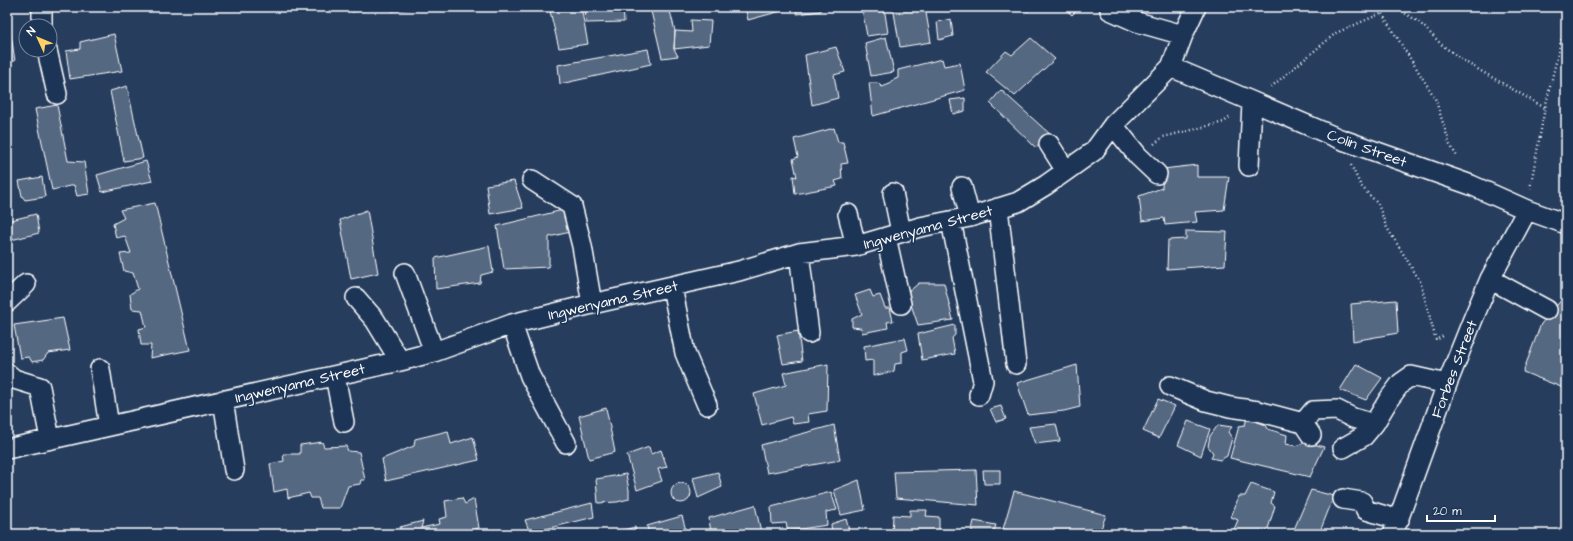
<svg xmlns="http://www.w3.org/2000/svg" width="1573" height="541" font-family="'Architects Daughter',sans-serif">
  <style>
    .building { fill: #556781; stroke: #fff }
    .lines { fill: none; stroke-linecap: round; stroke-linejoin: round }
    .minor-casing { stroke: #fff; stroke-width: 22 }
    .path { stroke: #fff; stroke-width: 2.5; stroke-dasharray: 1 3; stroke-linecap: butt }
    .minor { stroke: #1d3557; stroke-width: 19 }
    .labels { text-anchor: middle; stroke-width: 3.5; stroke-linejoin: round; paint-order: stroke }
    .street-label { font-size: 15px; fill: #fff; stroke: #1d3557 }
  </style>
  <rect width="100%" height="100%" fill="#263d5e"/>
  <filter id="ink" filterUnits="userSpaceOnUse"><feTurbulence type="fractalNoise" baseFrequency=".025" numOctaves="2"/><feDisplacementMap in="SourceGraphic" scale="8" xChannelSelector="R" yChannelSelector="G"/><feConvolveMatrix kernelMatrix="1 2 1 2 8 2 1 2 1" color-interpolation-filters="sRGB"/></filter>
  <g filter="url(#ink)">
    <path class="building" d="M350 7H381L352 12Z
      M392 7H422L392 11Z
      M549 7H581L588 44 559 48Z
      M594 7H623L624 22 586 23 585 8Z
      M650 7H669L675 31 674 49 678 56 662 58Z
      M745 7H821V11L797 14 796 7 748 20Z
      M884 7 888 33 867 36 862 9Z
      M893 7H925L931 42 900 47Z
      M1001 7H1029V11Z
      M1063 7H1080L1072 15Z
      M951 19 953 36 939 40 937 22Z
      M691 20 711 21 709 45 674 49 675 31 692 32Z
      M7 22H9L15 61 7 62Z
      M114 34 122 71 70 79 66 51 80 49V42Z
      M886 37 894 72 871 76 865 43Z
      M1031 38 1055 59 1015 96 986 72 1006 51 1012 55Z
      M836 47 845 72 834 75 838 98 812 105 805 55Z
      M648 49 651 64 560 84 558 65Z
      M942 59 944 66 960 63 965 90 873 116 869 83H878L882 87 890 84 891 81 898 78V70Z
      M127 86 143 158 124 161 110 91Z
      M1001 90 1051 135 1036 148 990 103Z
      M965 98V111L953 114 950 100Z
      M57 105 68 161 84 162 89 194 77 196 74 185 52 190 35 109Z
      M834 128 838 142H843L848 163 841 164 842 179 835 181 837 186 795 194 793 176 797 177 793 159 798 157 794 139Z
      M146 161 152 181 102 192 97 175Z
      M1197 165V177H1229L1224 210 1195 212 1197 222 1165 225 1164 218 1142 221 1139 196 1162 188 1163 169Z
      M42 177 45 197 25 200 22 196 19 181Z
      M514 181 523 208 490 214 486 185Z
      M155 203 190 350 150 358 151 345H141L139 329 146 327 142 310 132 309 130 294 138 289 133 273 124 271 120 254 131 253 125 236 116 238 113 224 124 218 120 210Z
      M367 210 378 273 351 279 340 220Z
      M563 210 570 232 549 237V267L504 269 497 226Z
      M36 214 39 233 7 241V221Z
      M1186 231 1227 232 1225 265 1167 269 1168 240 1186 239Z
      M489 246 493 272 481 275 480 283 436 289 435 258Z
      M919 283H944L953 320 918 325 907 293Z
      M870 290 873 297 880 295 885 308H890L893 321 887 322 888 328 862 333 861 328 852 327V319L862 314 855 295Z
      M1564 297 1566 298V389L1523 372 1541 324Z
      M1396 300 1398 333 1353 341 1351 304Z
      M63 318 70 350 48 353 43 360 32 362 29 357 20 358 14 325Z
      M955 325V335L952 338 955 354 922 360 918 334Z
      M798 331 802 361 783 364 777 335Z
      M905 338 908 350 902 352V363L895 364 894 371 873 376V360L865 361 864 346Z
      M828 364 827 411 808 414 809 422 793 424 791 417 762 425 754 394 786 385 783 373Z
      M1356 364 1382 378 1366 400 1340 390Z
      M1077 365 1080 407 1064 411 1028 415 1017 383Z
      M1158 399 1175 406 1159 438 1143 431Z
      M1001 406 1006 419 996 422 990 409Z
      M606 408 615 452 589 459 579 416Z
      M1247 418 1266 425 1268 429 1287 435 1286 444 1296 446 1306 442 1324 447 1310 477 1230 458 1239 426 1245 425Z
      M1188 421 1210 429 1201 456 1178 445Z
      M1056 424 1060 441 1035 444 1029 427Z
      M834 425 840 460 767 473 761 445Z
      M1218 425 1232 427 1228 432 1232 438 1227 456 1220 460 1211 458 1213 453 1208 446 1210 436Z
      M448 431 451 444 473 437 479 460 386 481 382 459 414 446 415 439Z
      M322 442 324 447 346 446 348 451 359 452 365 480H361L360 484 348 486 340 508H321L318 498H311L309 493 288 498 287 489 274 492 270 464 284 461 283 454H300V445Z
      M649 447 651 454 661 450 667 467 658 469 662 481 637 490 627 455Z
      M976 470 978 505 896 498 894 472Z
      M983 470H1000V484H984Z
      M718 472 722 487 698 498 693 478Z
      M626 474 629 490V499L617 502 598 503 596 479Z
      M859 480 865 510 841 515 834 490Z
      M671 493a10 10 0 1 1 20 0a10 10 0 1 1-20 0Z
      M1251 484 1274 492 1271 503 1275 506 1267 532 1262 530 1261 534H1232L1238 520 1231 517 1239 496H1245Z
      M1311 490 1334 496 1319 534H1292Z
      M1014 491 1106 515 1099 534H1037L1019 533 1003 529Z
      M831 492 837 510 826 512 827 525 788 531 786 523 772 524 771 507Z
      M462 498 465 504 474 499 479 528 454 534H401L400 527 423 521 421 528 440 524 439 519 447 517 445 501Z
      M592 503 594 517 530 533 525 520Z
      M755 505 761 532 753 533V534H711L709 518Z
      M910 510H927L926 516 939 517V534H892L893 515 910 516Z
      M682 516 687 534H649L647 526Z
      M846 519 850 534H832L831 524Z
      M974 521 996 525 993 534H971Z
      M635 527 636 534H608Z"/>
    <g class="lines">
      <defs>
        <path id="minor" d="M42 7V26
          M1110 10 1137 22 1183 35
          M47 50 57 94
          M1171 67 1340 139 1471 185 1527 210 1566 224
          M1113 125 1138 156 1157 174
          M1049 144 1066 171
          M1249 166 1252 103
          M532 180 572 206 582 246 592 304
          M962 187 970 217
          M893 193 901 232
          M998 208 1016 364
          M848 214 856 246
          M951 221 983 381 979 395
          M886 237 901 304
          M799 253 809 333
          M405 273 434 352
          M1490 279 1547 310
          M672 287 685 353 707 405
          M356 298 375 320 400 361
          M7 302 26 284
          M512 324 530 376 566 443
          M100 369 109 426
          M7 373 14 379 40 387 50 439
          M335 376 344 422
          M1170 386 1206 401 1230 407 1258 411 1303 423
          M223 400 234 470
          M1311 435 1303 423 1313 411 1337 410 1353 418 1374 424
          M1343 448 1364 436 1374 424 1389 399 1401 383 1411 376 1447 384
          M7 449 400 361 434 352 512 324 592 304 739 271 799 253 856 246 920 227 970 217 1018 202 1046 185 1094 151 1113 125 1171 67 1183 35 1196 7
          M1343 499 1362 502 1366 510 1399 520
          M1393 534 1447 384 1473 319 1490 279 1527 210"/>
      </defs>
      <use href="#minor" class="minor-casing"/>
      <path class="path" d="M1378 7 1435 98 1450 145 1458 158
        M1395 7 1419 22 1443 46 1467 63 1545 108
        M1271 87 1336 33 1396 7
        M1154 144 1163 137 1224 122 1230 117
        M1351 165 1361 186 1378 204 1386 226 1420 281 1436 340 1443 336
        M1530 189 1545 108 1566 20"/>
      <use href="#minor" class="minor"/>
    </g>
  </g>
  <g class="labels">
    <g class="street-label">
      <text transform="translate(1367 148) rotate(20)" y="5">Colin Street</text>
      <text transform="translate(928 227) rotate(-15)" y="5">Ingwenyama Street</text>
      <text transform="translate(613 300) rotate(-13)" y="5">Ingwenyama Street</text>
      <text transform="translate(1454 369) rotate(-69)" y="5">Forbes Street</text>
      <text transform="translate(300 383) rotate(-13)" y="5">Ingwenyama Street</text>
    </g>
  </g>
  <rect width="1573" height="541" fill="none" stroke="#1d3557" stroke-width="24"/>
  <rect x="12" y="12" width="1549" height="517" fill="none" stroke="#fff" stroke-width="1.5" filter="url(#ink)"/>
  <g transform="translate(38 38) rotate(314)"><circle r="19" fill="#1d3557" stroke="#77869a"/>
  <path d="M0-3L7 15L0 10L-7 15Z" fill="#ffd166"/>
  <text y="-6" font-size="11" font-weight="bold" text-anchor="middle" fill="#ffffff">N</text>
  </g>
  <path d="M1427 515v6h68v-6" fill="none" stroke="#ffffff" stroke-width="2"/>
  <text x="1433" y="515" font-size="12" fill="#ffffff" stroke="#1d3557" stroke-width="3" paint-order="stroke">20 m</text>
</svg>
